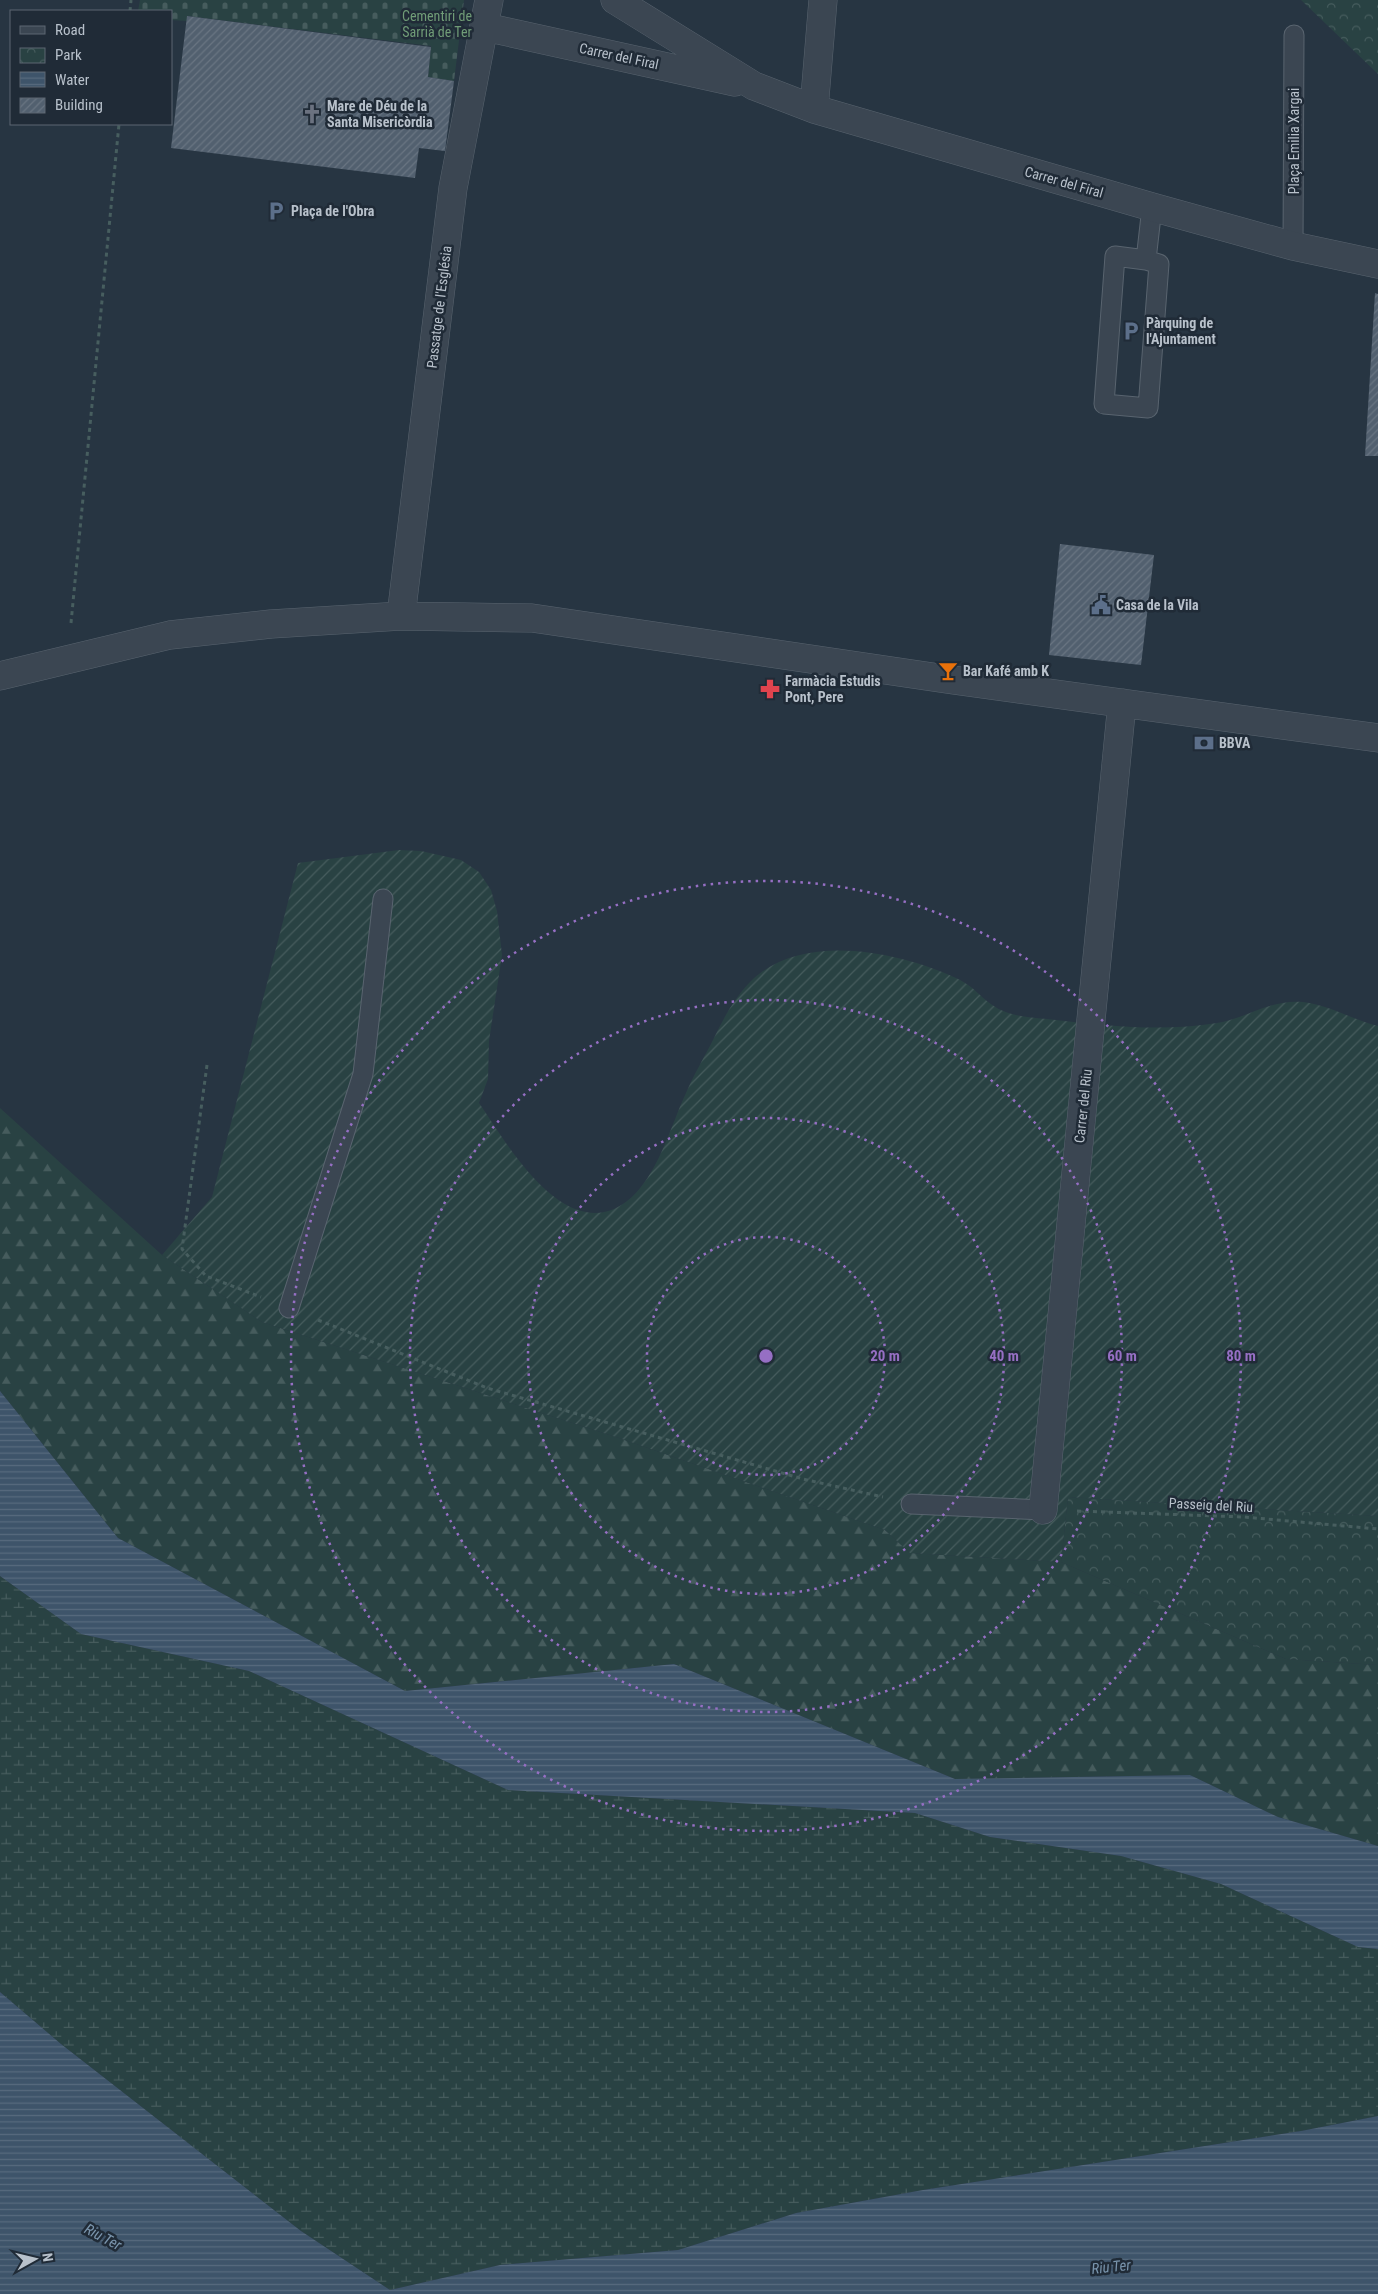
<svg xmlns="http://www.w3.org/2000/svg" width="1378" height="2294" font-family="'Roboto Condensed',sans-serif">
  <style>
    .forest { fill: url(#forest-firs) }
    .wetland { fill: url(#wetland-marsh) }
    .cemetery { fill: url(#cemetery-stones) }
    .park { fill: url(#park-crowns) }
    .garden { fill: url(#garden-furrows) }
    .water { fill: url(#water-rules) }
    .building { fill: url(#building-hatch) }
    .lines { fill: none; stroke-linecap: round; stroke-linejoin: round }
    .lane-casing { stroke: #59646f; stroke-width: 21 }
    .street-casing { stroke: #59646f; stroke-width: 29 }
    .path { stroke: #475e5f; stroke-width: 3; stroke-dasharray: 4 4; stroke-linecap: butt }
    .lane { stroke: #3b4652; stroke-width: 19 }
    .street { stroke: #3b4652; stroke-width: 28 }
    .ring { fill: none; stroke: #966fc4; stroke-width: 2.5; stroke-dasharray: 2.5 5 }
    .labels { text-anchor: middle; stroke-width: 5; stroke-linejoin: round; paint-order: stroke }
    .park-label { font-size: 14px; fill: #709c77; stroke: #202b37 }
    .street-label { font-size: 14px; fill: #b8c1cb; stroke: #202b37 }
    .poi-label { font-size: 14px; font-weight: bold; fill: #b8c1cb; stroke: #202b37; text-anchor: start }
    .water-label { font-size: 15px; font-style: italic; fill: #7a95ad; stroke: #202b37 }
    .centre { fill: #966fc4; stroke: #202b37; stroke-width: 2.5 }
    .ring-label { font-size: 15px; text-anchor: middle; font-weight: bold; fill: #966fc4; stroke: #202b37; stroke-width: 5; stroke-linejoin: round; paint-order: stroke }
  </style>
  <defs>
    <pattern id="forest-firs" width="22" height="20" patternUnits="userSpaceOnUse" patternTransform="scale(1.25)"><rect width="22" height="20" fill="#294243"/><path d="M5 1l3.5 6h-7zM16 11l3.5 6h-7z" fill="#465c5d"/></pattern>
    <pattern id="wetland-marsh" width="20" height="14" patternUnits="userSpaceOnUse" patternTransform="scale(1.25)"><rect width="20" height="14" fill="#294243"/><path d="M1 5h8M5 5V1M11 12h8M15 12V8" fill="none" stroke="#465c5d"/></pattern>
    <pattern id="cemetery-stones" width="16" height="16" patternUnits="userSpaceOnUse" patternTransform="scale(1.25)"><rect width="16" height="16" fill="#294243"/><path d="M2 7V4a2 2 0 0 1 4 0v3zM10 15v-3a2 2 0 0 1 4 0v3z" fill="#465c5d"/></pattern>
    <pattern id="park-crowns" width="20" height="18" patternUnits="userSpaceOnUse" patternTransform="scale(1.25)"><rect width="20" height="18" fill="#294243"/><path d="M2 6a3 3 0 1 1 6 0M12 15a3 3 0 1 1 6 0" fill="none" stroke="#465c5d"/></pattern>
    <pattern id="garden-furrows" width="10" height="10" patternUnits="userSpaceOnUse" patternTransform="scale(1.25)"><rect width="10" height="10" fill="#294243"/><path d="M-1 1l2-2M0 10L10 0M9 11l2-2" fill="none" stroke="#465c5d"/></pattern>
    <pattern id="water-rules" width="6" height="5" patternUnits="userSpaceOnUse" patternTransform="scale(1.25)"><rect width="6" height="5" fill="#3e546a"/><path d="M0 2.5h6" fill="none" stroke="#586b7e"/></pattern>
    <pattern id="building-hatch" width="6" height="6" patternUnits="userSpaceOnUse" patternTransform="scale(1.25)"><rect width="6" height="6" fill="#52606f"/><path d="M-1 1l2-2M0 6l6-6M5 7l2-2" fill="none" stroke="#697582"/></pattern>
  </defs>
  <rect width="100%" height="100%" fill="#273542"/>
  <path class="forest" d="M0 1108 162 1255 262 1322 622 1439 885 1530 910 1553 1061 1562 1286 1659 1378 1665V1846L1278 1817 1190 1775 955 1779 674 1664 405 1691 118 1538 0 1391Z"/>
  <path class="wetland" d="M0 1576 81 1634 249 1671 508 1790 915 1813 990 1837 1121 1856 1221 1884 1358 1947 1378 1949V2116L1301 2131 923 2190 796 2213 678 2250 500 2265 390 2290 301 2231 61 2044 0 1992Z"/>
  <path class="cemetery" d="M140 0H464L454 81 428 77 431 46 188 16 187 21 171 20V11H138Z"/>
  <path class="park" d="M1301 0H1378V74Z
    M1068 1497 1378 1516V1665L1286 1659 1061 1562Z"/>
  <path class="garden" d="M399 850 421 851 461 860 479 872 491 890 497 911 502 955 489 1041 488 1079 479 1103C505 1140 556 1233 614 1209 654 1192 669 1129 686 1093 694 1074 705 1056 714 1038 724 1017 734 999 750 982 800 931 898 951 956 978 979 988 985 1007 1012 1014 1026 1018 1041 1018 1056 1020 1110 1026 1163 1032 1217 1023 1248 1018 1270 999 1303 1002 1329 1005 1353 1020 1378 1026V1516L1068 1497 1061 1562 910 1553 885 1530 622 1439 262 1322 162 1255 212 1197 298 863Z"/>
  <path class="water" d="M0 1391 118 1538 405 1691 674 1664 955 1779 1190 1775 1278 1817 1378 1846V1949L1358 1947 1221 1884 1121 1856 990 1837 915 1813 508 1790 249 1671 81 1634 0 1576Z
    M0 1992 61 2044 301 2231 390 2290 500 2265 678 2250 796 2213 923 2190 1301 2131 1378 2116V2294H0Z"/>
  <path class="building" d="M187 16 431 47 428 77 454 81 445 151 419 148 415 178 171 148Z
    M1375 293 1378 294V456H1365Z
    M1060 544 1154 555 1141 665 1049 655Z"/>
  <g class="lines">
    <defs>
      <path id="lane" d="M1293 246 1294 35
        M1146 260 1115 256 1104 404 1148 408 1159 264 1146 260 1152 207
        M289 1308 363 1074 383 899
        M911 1504 1043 1510"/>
      <path id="street" d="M615 0 754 86 814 109 1152 207 1293 246 1378 264
        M485 27 735 82
        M814 109 823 0
        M401 616 453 188 489 0
        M0 676 170 635 271 624 401 616 532 618 953 680 1378 738
        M1043 1510 1122 703"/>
    </defs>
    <use href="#lane" class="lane-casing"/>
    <use href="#street" class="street-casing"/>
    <path class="path" d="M130 11 131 0
      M71 623 119 124
      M207 1065 182 1249 206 1276 261 1297
      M318 1320 487 1388 803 1479 883 1497
      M1077 1511 1244 1517 1378 1529"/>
    <use href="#lane" class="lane"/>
    <use href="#street" class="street"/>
  </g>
  <g class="ring">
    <circle cx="766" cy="1356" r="119"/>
    <circle cx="766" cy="1356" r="238"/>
    <circle cx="766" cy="1356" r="356"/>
    <circle cx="766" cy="1356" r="475"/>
  </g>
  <defs>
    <symbol id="church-bare" viewBox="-9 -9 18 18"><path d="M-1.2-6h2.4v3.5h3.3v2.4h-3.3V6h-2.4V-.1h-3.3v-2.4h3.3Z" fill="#6b7280" stroke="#202b37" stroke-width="2.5" paint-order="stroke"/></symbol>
    <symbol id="parking-bare" viewBox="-9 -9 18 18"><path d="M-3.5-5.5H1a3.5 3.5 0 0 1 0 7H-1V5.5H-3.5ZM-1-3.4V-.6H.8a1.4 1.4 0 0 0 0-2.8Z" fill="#5c6f8a" stroke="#202b37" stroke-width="2.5" paint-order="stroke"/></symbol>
    <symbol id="civic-bare" viewBox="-9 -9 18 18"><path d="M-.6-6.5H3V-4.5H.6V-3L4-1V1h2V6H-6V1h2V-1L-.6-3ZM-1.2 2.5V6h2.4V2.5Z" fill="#5c6f8a" stroke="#202b37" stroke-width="2.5" paint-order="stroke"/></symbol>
    <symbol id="bar-bare" viewBox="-9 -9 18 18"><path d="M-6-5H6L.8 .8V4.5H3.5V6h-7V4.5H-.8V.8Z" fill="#e8710a" stroke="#202b37" stroke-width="2.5" paint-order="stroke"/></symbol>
    <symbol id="pharmacy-bare" viewBox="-9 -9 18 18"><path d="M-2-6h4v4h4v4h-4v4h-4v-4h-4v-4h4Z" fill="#e0444e" stroke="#202b37" stroke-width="2.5" paint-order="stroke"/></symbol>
    <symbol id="bank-bare" viewBox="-9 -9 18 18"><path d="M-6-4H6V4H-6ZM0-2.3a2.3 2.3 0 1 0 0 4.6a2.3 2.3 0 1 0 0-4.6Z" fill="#5c6f8a" stroke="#202b37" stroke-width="2.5" paint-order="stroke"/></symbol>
  </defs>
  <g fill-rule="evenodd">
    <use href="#church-bare" x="298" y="100" width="28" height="28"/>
    <use href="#parking-bare" x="262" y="197" width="28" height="28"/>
    <use href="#parking-bare" x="1117" y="317" width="28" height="28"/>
    <use href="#civic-bare" x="1087" y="591" width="28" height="28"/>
    <use href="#bar-bare" x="934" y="657" width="28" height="28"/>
    <use href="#pharmacy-bare" x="756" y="675" width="28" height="28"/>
    <use href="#bank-bare" x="1190" y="729" width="28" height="28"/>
  </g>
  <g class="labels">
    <g class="park-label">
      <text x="437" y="21">Cementiri de<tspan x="437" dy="16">Sarrià de Ter</tspan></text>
    </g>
    <g class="street-label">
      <text transform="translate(619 56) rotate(12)" y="5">Carrer del Firal</text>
      <text transform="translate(1294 141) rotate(-90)" y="5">Plaça Emilia Xargai</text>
      <text transform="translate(1064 182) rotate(16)" y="5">Carrer del Firal</text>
      <text transform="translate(439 307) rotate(-83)" y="5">Passatge de l'Església</text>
      <text transform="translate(1083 1106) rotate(-84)" y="5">Carrer del Riu</text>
      <text transform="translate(1211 1505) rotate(3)" y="5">Passeig del Riu</text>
    </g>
    <g class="poi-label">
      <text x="327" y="111">Mare de Déu de la<tspan x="327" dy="16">Santa Misericòrdia</tspan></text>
      <text x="291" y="216">Plaça de l'Obra</text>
      <text x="1146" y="328">Pàrquing de<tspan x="1146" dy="16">l'Ajuntament</tspan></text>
      <text x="1116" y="610">Casa de la Vila</text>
      <text x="963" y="676">Bar Kafé amb K</text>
      <text x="785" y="686">Farmàcia Estudis<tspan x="785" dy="16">Pont, Pere</tspan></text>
      <text x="1219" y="748">BBVA</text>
    </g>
    <g class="water-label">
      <text transform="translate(103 2237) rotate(28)" y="5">Riu Ter</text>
      <text transform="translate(1111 2267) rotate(-6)" y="5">Riu Ter</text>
    </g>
  </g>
  <circle cx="766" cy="1356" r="8" class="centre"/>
  <g class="ring-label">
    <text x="885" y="1361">20 m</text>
    <text x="1004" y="1361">40 m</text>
    <text x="1122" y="1361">60 m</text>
    <text x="1241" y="1361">80 m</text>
  </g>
  <rect x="10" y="10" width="162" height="115" fill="#202b37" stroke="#5d6772"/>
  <rect x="20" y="26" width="25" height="8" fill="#3b4652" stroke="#5d6772"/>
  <text x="55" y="35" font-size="15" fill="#b8c1cb">Road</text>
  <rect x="20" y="48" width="25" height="15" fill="url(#park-crowns)" stroke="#5d6772"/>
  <text x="55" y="60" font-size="15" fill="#b8c1cb">Park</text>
  <rect x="20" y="72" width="25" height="15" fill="url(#water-rules)" stroke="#5d6772"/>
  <text x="55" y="85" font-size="15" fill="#b8c1cb">Water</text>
  <rect x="20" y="98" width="25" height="15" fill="url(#building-hatch)" stroke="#5d6772"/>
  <text x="55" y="110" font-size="15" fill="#b8c1cb">Building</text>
  <g transform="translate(35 2259) rotate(82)" stroke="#202b37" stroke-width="4" paint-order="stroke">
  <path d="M0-4L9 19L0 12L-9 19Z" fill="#b8c1cb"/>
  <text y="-8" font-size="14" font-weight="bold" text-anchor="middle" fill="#b8c1cb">N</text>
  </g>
</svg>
